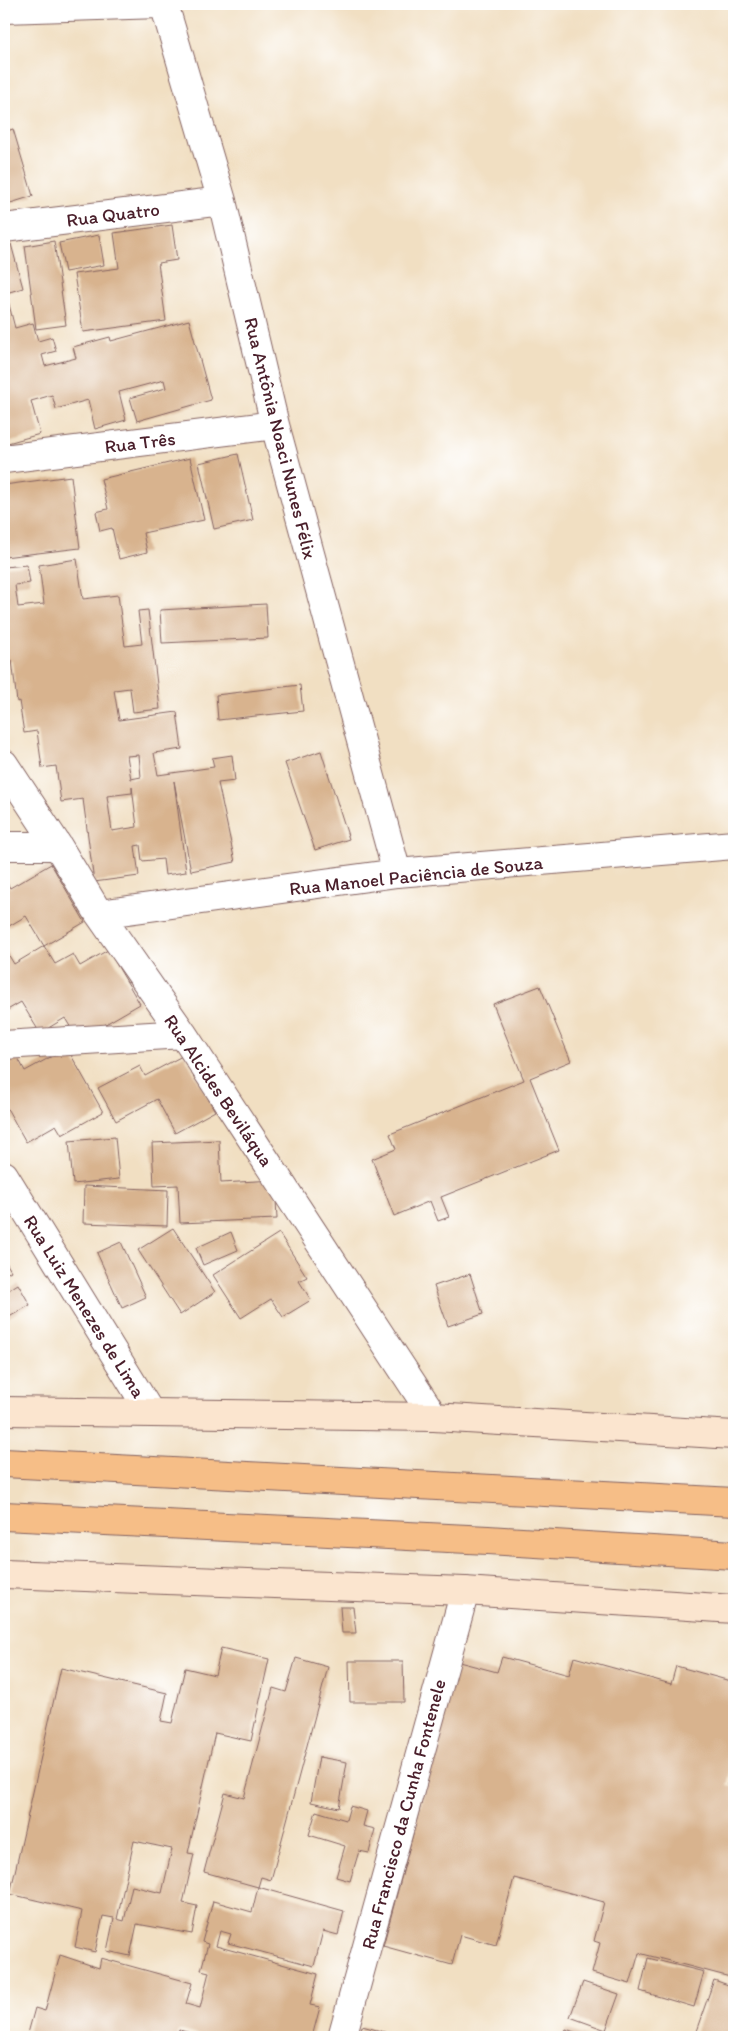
<svg xmlns="http://www.w3.org/2000/svg" width="738" height="2041" font-family="Itim,sans-serif">
  <style>
    .building { fill: #d8b38e; fill-rule: evenodd }
    .lines { fill: none; stroke-linecap: round; stroke-linejoin: round }
    .minor-casing { stroke: #846260; stroke-width: 30 }
    .secondary-casing { stroke: #846260; stroke-width: 30 }
    .trunk-casing { stroke: #846260; stroke-width: 30 }
    .minor { stroke: #fff; stroke-width: 28 }
    .secondary { stroke: #fbe5cf; stroke-width: 28 }
    .trunk { stroke: #f6be87; stroke-width: 28 }
    .labels { text-anchor: middle; stroke-width: 4.5; stroke-linejoin: round; paint-order: stroke }
    .street-label { font-size: 19px; fill: #4a1f2b; stroke: #fff }
  </style>
  <rect width="100%" height="100%" fill="#fff"/>
  <filter id="ink" filterUnits="userSpaceOnUse"><feTurbulence type="fractalNoise" baseFrequency=".02" numOctaves="2"/><feDisplacementMap in="SourceGraphic" scale="10" xChannelSelector="R" yChannelSelector="G"/><feConvolveMatrix kernelMatrix="1 2 1 2 8 2 1 2 1" color-interpolation-filters="sRGB"/></filter>
  <filter id="wash" filterUnits="userSpaceOnUse"><feTurbulence type="fractalNoise" baseFrequency=".0096" numOctaves="4" result="noise"/><feDisplacementMap in="SourceGraphic" scale="20" xChannelSelector="R" yChannelSelector="G"/><feGaussianBlur stdDeviation="1.12" result="paint"/><feColorMatrix in="noise" values="0 0 0 0 0 0 0 0 0 0 0 0 0 0 0 0 0 1.4 0 .05"/><feComposite in="paint" operator="in"/></filter>
  <g filter="url(#wash)">
    <rect width="100%" height="100%" fill="#f1dfc2"/>
    <g id="blocks">
      <path class="building" d="M4 104 9 117 4 119Z
        M13 129 33 196 4 205V132Z
        M172 225 177 260 158 263 166 321 83 332 74 274 119 268 114 233Z
        M99 235 104 265 65 272 59 243Z
        M54 241 66 325 36 329 25 246Z
        M11 244 23 288 6 293 15 328 33 323 38 341 52 337 56 351 42 355 45 366 76 358 73 347 110 337 111 341 189 320 211 400 137 421 130 398 166 388 164 380 119 392 126 420 95 429 88 400 56 409 52 395 31 401 40 434 4 444V247Z
        M238 454 253 520 214 529 199 463Z
        M190 458 204 520 143 533 147 552 119 559 112 528 100 531 96 512 108 509 101 479Z
        M71 476 80 548 4 557V485Z
        M77 559 83 599 118 595 125 646 142 644 138 611 148 610 160 709 133 712 130 688 114 690 119 720 177 712 182 749 154 753 158 775 214 767 212 758 232 755 235 781 218 783 235 862 191 871 174 781 186 872 165 875 163 859 142 861 140 845 135 846 139 876 94 882 83 799 61 802 56 766 42 768 37 731 24 733 19 701 17 702 12 660 4 661V567L27 565 30 583 15 585 18 607 44 604 39 565ZM139 755 141 777 131 779 127 756ZM132 787 137 827 112 831 107 796 132 793Z
        M266 604 268 638 162 643 160 610Z
        M300 685 303 711 218 720 216 695Z
        M321 751 349 839 315 850 285 763Z
        M51 864 85 922 44 946 26 916 4 929V878L10 888Z
        M44 946 55 964 73 954 80 966 108 950 140 1004 78 1040 65 1018 40 1033 21 1002 4 1012V950L5 949 14 964Z
        M540 986 571 1061 530 1078 559 1150 441 1197 449 1217 438 1221 430 1201 394 1216 372 1159 396 1149 390 1134 524 1080 493 1004Z
        M12 1047 25 1071 67 1048 103 1112 62 1135 56 1125 26 1142 4 1103V1052Z
        M184 1055 215 1111 175 1133 157 1099 116 1121 98 1088 140 1066 145 1076Z
        M115 1137 119 1179 73 1184 69 1141Z
        M219 1140 221 1183 275 1180 277 1219 180 1223 178 1185 154 1186 152 1143Z
        M84 1186 168 1190 167 1226 83 1223Z
        M173 1228 215 1292 180 1315 138 1250Z
        M231 1232 238 1250 203 1265 196 1248Z
        M279 1233 307 1277 299 1281 311 1300 283 1317 271 1299 241 1318 213 1275Z
        M121 1242 146 1297 122 1308 97 1253Z
        M4 1259 11 1271 4 1275Z
        M470 1274 483 1314 448 1326 434 1286Z
        M18 1284 30 1305 4 1320V1293Z
        M340 1607H353L356 1633H342Z
        M221 1648 269 1659 251 1741 215 1733 188 1853 194 1854 183 1903 197 1906 192 1934 137 1924 130 1956 107 1951 114 1918 103 1916 95 1952 75 1947 82 1911 10 1894 61 1668 167 1693 161 1721 172 1723 185 1668 215 1675ZM134 1841 172 1849 162 1893 132 1886 124 1921 117 1919Z
        M502 1657 569 1675 574 1657 671 1684 676 1666 734 1682V1758L727 1785 734 1787V1978L639 1953 630 1984 592 1973 600 1943 594 1941 604 1902 514 1878 496 1945 460 1935 452 1965 383 1946 459 1662 497 1672Z
        M296 1658 328 1667 271 1880 261 1877 258 1887 204 1872 225 1793 244 1798 273 1688 286 1692Z
        M349 1661H403L404 1702H350Z
        M319 1757 347 1762 339 1808 311 1802Z
        M350 1806 367 1811 363 1826 375 1829 369 1853 359 1851 350 1881 336 1877 345 1846 309 1835 316 1811 346 1820Z
        M258 1887 344 1911 338 1935 323 1931 314 1966 228 1943 231 1934 220 1931 216 1946 318 1974 310 2005 320 2007 312 2037 296 2034 295 2037H206L179 2030 177 2037 150 2035V2037H27L35 2008 45 2011 60 1955 99 1968 101 1958 192 1983 186 2004 200 2008 209 1972 201 1970 208 1944 202 1942 213 1901 252 1912Z
        M648 1958 704 1972 694 2007 640 1991Z
        M714 1980 734 1987V2003L731 2014 734 2015V2037H694Z
        M583 1982 619 1994 606 2030 570 2017Z
        M362 2026 403 2037H359Z
        M566 2029 588 2037H563Z"/>
    </g>
  </g>
  <g filter="url(#ink)">
    <use href="#blocks" fill-opacity="0" stroke="#846260" stroke-width="1"/>
    <g class="lines">
      <defs>
        <path id="minor" d="M164 4 222 201 275 425 397 873
          M4 9 160 4
          M4 228 222 201
          M4 459 275 425
          M4 764 58 846 99 914 183 1034 434 1417
          M4 846H58
          M99 914 397 873 734 845
          M4 1045 183 1034
          M4 1175 150 1412
          M342 2037 465 1591"/>
        <path id="secondary" d="M4 1411 434 1417 734 1435
          M4 1574 465 1591 734 1609"/>
        <path id="trunk" d="M4 1463 734 1502
          M4 1516 488 1540 734 1555"/>
      </defs>
      <use href="#minor" class="minor-casing"/>
      <use href="#secondary" class="secondary-casing"/>
      <use href="#trunk" class="trunk-casing"/>
      <use href="#minor" class="minor"/>
      <use href="#secondary" class="secondary"/>
      <use href="#trunk" class="trunk"/>
    </g>
  </g>
  <g class="labels">
    <g class="street-label">
      <text transform="translate(113 214) rotate(-7)" y="7">Rua Quatro</text>
      <text transform="translate(281 438) rotate(76)" y="7">Rua Antônia Noaci Nunes Félix</text>
      <text transform="translate(140 442) rotate(-7)" y="7">Rua Três</text>
      <text transform="translate(416 875) rotate(-6)" y="7">Rua Manoel Paciência de Souza</text>
      <text transform="translate(219 1090) rotate(56)" y="7">Rua Alcides Beviláqua</text>
      <text transform="translate(85 1306) rotate(58)" y="7">Rua Luiz Menezes de Lima</text>
      <text transform="translate(403 1814) rotate(-75)" y="7">Rua Francisco da Cunha Fontenele</text>
    </g>
  </g>
  <rect width="738" height="2041" fill="none" stroke="#fff" stroke-width="20"/>
</svg>
